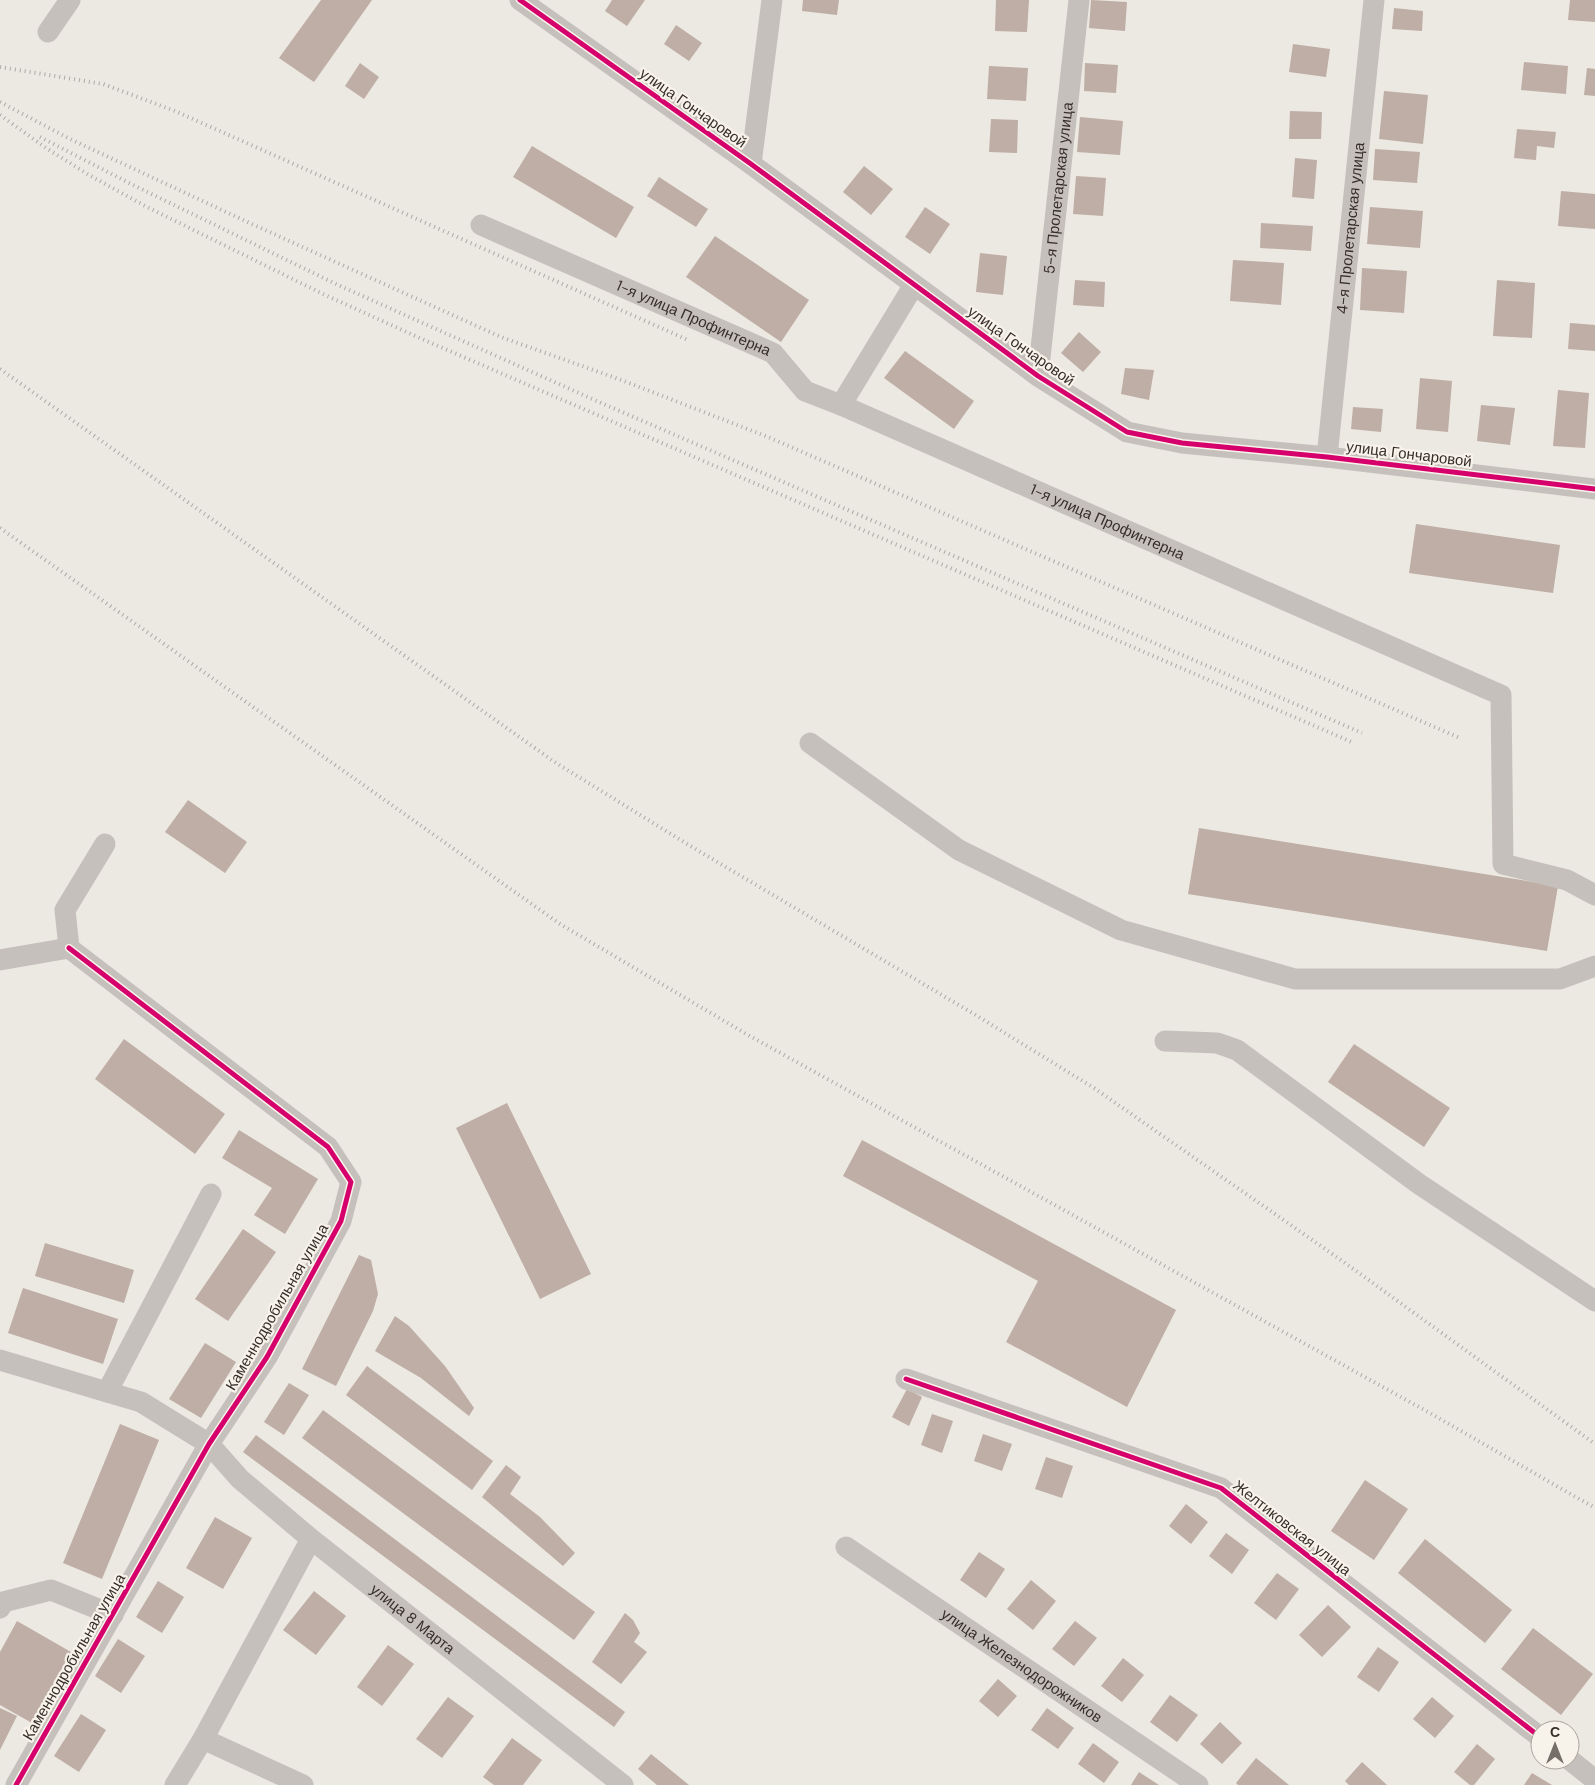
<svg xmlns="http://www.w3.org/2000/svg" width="1595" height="1785" font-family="'DM Sans',sans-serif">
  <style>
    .building { fill: #beaea5 }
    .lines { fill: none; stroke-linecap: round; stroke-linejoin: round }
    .minor { stroke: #c5c0bb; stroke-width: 21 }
    .rail { stroke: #ada9a5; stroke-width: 4; stroke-dasharray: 1 4; stroke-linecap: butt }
    .cycleway-casing { stroke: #f8f3ea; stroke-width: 8 }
    .cycleway { stroke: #d6006c; stroke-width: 5 }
    .labels { text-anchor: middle; stroke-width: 4.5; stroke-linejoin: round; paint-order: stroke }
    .street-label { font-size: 15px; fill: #352e29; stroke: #f8f3ea }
  </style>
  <rect width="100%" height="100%" fill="#ece8e2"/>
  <path class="building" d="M321 0H372L314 82 279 58Z
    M612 0H645L627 26 605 11Z
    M803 0H839L837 15 802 11Z
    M996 0H1029L1027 32 995 31Z
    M1091 0 1127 2 1125 31 1089 28Z
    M1570 0H1595V22L1568 20Z
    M1394 8 1423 11 1422 31 1392 29Z
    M676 25 702 43 689 61 664 44Z
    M1293 44 1330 49 1326 77 1289 72Z
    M1524 62 1568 66 1566 94 1521 90Z
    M360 63 379 77 364 99 345 86Z
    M1085 63 1118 65 1116 93 1084 91Z
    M989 66 1028 68 1026 101 987 99Z
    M1587 68 1595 69V96L1584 95Z
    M1384 91 1428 95 1423 144 1379 139Z
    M1290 111 1322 112 1321 139H1289Z
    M1080 117 1123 121 1120 155 1077 152Z
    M991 119 1018 120 1017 153 989 152Z
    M1517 129 1556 132 1554 148 1537 146 1536 160 1514 158Z
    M532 146 634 207 616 238 513 177Z
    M1375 149 1420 152 1417 183 1373 180Z
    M1295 158 1317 160 1314 199 1292 197Z
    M864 166 893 189 871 215 843 192Z
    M1076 176 1106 178 1103 216 1073 214Z
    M659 177 708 209 696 227 647 196Z
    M1561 191 1595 194V229L1558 226Z
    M925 207 950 224 930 254 905 237Z
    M1370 207 1423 211 1420 248 1367 244Z
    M1261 223 1313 226 1311 251 1260 248Z
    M715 236 809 300 781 342 686 277Z
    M980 253 1007 256 1003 295 976 292Z
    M1233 260 1284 263 1281 305 1230 301Z
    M1362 268 1407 271 1404 313 1360 310Z
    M1075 280 1105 282 1104 307 1073 305Z
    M1497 280 1535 283 1532 338 1493 336Z
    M1570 323 1595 325V351L1568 349Z
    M1079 332 1101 352 1083 372 1061 353Z
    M905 351 974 401 954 429 884 378Z
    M1125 368 1154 370 1149 400 1121 394Z
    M1420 378 1452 381 1448 432 1416 429Z
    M1558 390 1589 393 1585 448 1553 446Z
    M1481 405 1515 408 1510 445 1477 441Z
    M1353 407 1383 409 1381 432 1351 429Z
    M1416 524 1560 545 1553 593 1409 573Z
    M188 800 247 842 225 873 165 832Z
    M1199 828 1558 886 1547 951 1188 894Z
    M124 1039 225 1114 195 1154 95 1079Z
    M1354 1044 1450 1108 1424 1147 1328 1082Z
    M507 1103 591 1274 540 1299 456 1128Z
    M239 1130 318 1179 285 1234 254 1215 272 1188 222 1158Z
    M862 1140 1176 1310 1127 1407 1006 1342 1038 1281 843 1176Z
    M243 1229 276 1252 228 1321 195 1299Z
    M45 1243 134 1270 124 1303 35 1276Z
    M359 1255 371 1260 378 1294 373 1311 336 1386 302 1369Z
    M23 1288 118 1319 103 1364 8 1333Z
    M395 1316 409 1326 445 1366 474 1408 469 1416 421 1378 375 1351Z
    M205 1343 236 1362 201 1418 169 1399Z
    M367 1366 493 1461 472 1490 346 1395Z
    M289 1383 309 1395 284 1435 264 1422Z
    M907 1389 922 1397 909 1426 892 1417Z
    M323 1410 595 1612 574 1640 302 1438Z
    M932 1414 953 1421 942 1453 921 1445Z
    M120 1424 159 1440 102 1579 63 1563Z
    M983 1434 1012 1444 1002 1471 974 1461Z
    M256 1435 625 1712 614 1727 243 1452Z
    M1046 1457 1073 1466 1062 1498 1035 1489Z
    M506 1465 521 1477 510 1494 540 1517 575 1553 563 1566 482 1497Z
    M1365 1480 1408 1509 1374 1560 1331 1531Z
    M1186 1504 1208 1522 1191 1544 1169 1526Z
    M215 1517 252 1538 223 1589 186 1568Z
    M1226 1533 1249 1550 1232 1574 1209 1556Z
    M1425 1539 1512 1610 1485 1643 1398 1573Z
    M979 1552 1005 1569 986 1598 960 1580Z
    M1277 1573 1299 1589 1276 1620 1254 1603Z
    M1031 1580 1056 1601 1033 1630 1007 1609Z
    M158 1581 184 1597 162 1633 136 1617Z
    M314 1591 346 1616 316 1655 283 1630Z
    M1328 1605 1351 1627 1322 1657 1299 1635Z
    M625 1613 633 1620 640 1633 634 1642 647 1652 621 1684 592 1662Z
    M17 1621 71 1652 32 1723 0 1705V1652Z
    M1075 1621 1097 1638 1074 1666 1052 1649Z
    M1533 1628 1593 1674 1561 1715 1501 1669Z
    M118 1639 145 1656 121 1693 95 1676Z
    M388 1645 414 1664 382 1706 357 1687Z
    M1378 1647 1399 1662 1379 1692 1357 1677Z
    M1123 1658 1144 1675 1122 1702 1101 1686Z
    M998 1679 1017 1696 998 1717 979 1701Z
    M1170 1695 1198 1715 1177 1742 1150 1722Z
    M448 1697 474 1716 442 1758 416 1739Z
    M1432 1697 1454 1716 1435 1738 1413 1719Z
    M0 1708 17 1716 0 1750Z
    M1047 1708 1074 1728 1058 1749 1031 1730Z
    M81 1714 106 1730 79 1772 54 1756Z
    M1220 1722 1242 1743 1222 1764 1200 1744Z
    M512 1738 542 1760 523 1785H494L483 1777Z
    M1093 1743 1119 1762 1104 1783 1078 1764Z
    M1477 1744 1495 1759 1474 1785H1470L1454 1772Z
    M651 1754 689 1785H657L638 1769Z
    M1256 1758 1289 1785H1238L1236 1783Z
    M1362 1762 1387 1785H1349L1345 1781Z
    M1139 1772 1159 1785H1131Z
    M1532 1773 1552 1785H1524Z"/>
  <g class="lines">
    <g class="minor">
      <path d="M520 0 751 164 1038 376 1127 432 1182 443 1327 457 1595 489"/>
      <path d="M48 32 70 0"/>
      <path d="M751 164 772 0"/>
      <path id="s1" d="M481 225 773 353 805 391 841 405 1501 695 1503 864 1567 880 1595 895"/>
      <path id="s2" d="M1038 376 1079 0"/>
      <path d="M841 405 914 285"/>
      <path id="s3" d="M1327 457 1374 0"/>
      <path d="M810 743 959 850 1121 930 1295 979H1560L1595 966"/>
      <path d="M69 948 65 910 105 844"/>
      <path d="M0 960 69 948"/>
      <path d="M1165 1041 1217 1043 1237 1050 1419 1184 1595 1301"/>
      <path id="s4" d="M211 1194 107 1392 141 1402 209 1444 240 1479 311 1539 623 1785"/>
      <path d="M0 1360 107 1392"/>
      <path d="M906 1379 1221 1488 1540 1737"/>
      <path id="s5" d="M846 1547 1198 1785"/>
      <path d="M0 1608 3 1602 51 1590 113 1615"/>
      <path d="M203 1739 303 1785"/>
      <path d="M1570 1760 1595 1780"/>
      <path d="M16 1785 209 1444 267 1357 341 1221 351 1182 328 1147 69 948"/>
      <path d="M175 1785 203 1739 311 1539"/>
    </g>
    <path class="rail" d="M0 67 103 84 175 111 688 340
      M0 102 70 139 254 225 501 337 624 381 768 437 1460 738
      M0 115 46 148 89 175 147 207 323 294 422 339 1354 743
      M40 137 131 184 338 285 599 402 1362 733
      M0 369 556 763 692 847 974 1014 1094 1088 1341 1260 1595 1444
      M0 528 560 924 748 1035 1428 1412 1595 1508"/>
    <defs>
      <path id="cycleway" d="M520 0 751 164 1038 376 1127 432 1182 443 1327 457 1595 489
        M906 1379 1221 1488 1540 1737
        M16 1785 209 1444 267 1357 341 1221 351 1182 328 1147 69 948"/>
    </defs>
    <use href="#cycleway" class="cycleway-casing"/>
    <use href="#cycleway" class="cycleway"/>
  </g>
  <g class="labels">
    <g class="street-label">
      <text transform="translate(693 108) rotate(35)" y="5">улица Гончаровой</text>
      <text dy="5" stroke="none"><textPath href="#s2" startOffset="189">5-я Пролетарская улица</textPath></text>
      <text dy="5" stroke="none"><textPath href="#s3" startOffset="230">4-я Пролетарская улица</textPath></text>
      <text dy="5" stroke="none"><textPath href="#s1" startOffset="232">1-я улица Профинтерна</textPath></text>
      <text transform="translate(1021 346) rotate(35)" y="5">улица Гончаровой</text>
      <text transform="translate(1409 454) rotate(7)" y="5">улица Гончаровой</text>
      <text dy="5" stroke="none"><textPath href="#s1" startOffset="698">1-я улица Профинтерна</textPath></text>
      <text transform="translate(277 1307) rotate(-60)" y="5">Каменнодробильная улица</text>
      <text transform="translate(1292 1528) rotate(38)" y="5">Желтиковская улица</text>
      <text dy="5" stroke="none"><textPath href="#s4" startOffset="608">улица 8 Марта</textPath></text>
      <text transform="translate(74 1657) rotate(-60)" y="5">Каменнодробильная улица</text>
      <text dy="5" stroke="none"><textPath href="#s5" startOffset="212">улица Железнодорожников</textPath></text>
    </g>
  </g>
  <g transform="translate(1555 1745)"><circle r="24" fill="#f8f3ea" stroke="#aaa49d"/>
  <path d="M0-4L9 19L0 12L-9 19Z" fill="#756f6a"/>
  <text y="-8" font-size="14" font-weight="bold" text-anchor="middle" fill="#352e29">С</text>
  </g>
</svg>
